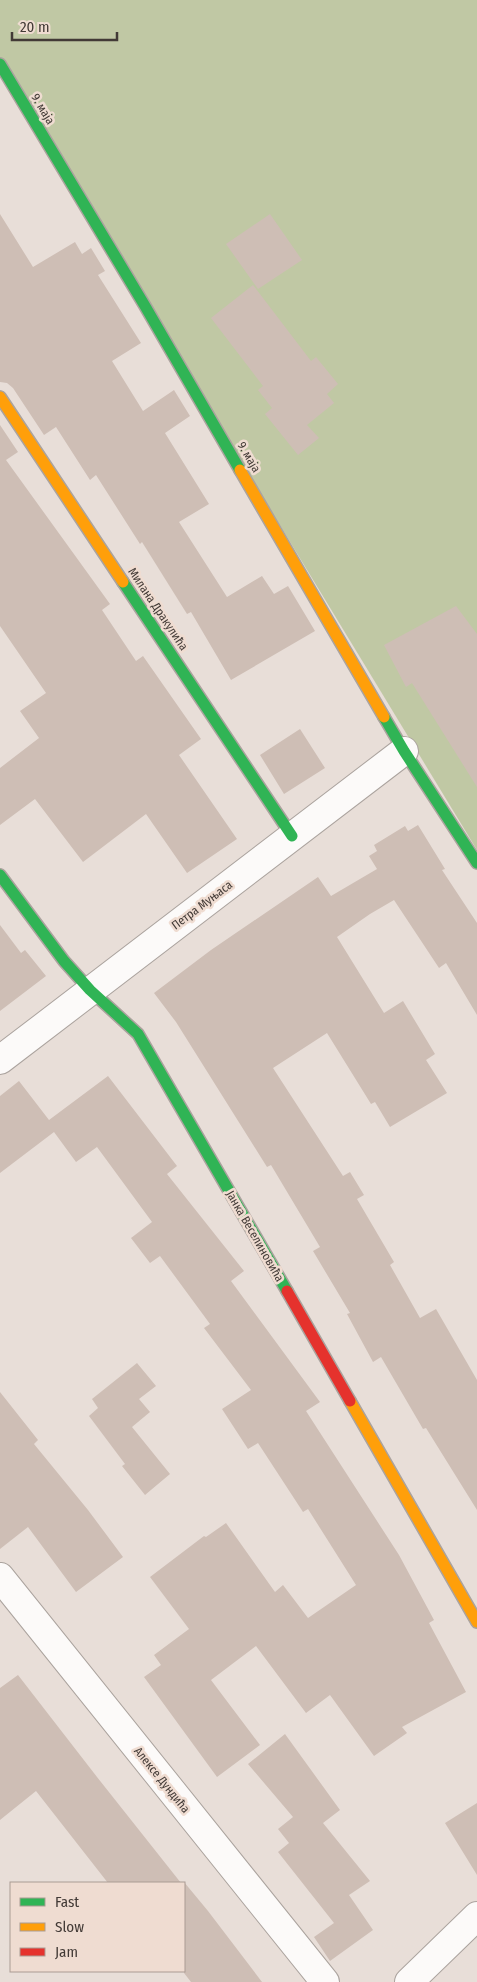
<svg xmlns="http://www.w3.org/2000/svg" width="477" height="1982" font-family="'Fira Sans Condensed',sans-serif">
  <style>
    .forest { fill: #c0c8a4 }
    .building { fill: #cebeb5 }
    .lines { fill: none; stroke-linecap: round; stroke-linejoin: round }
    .street-casing { stroke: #aba39e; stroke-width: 30 }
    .fast-casing { stroke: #aba39e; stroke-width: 14 }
    .slow-casing { stroke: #aba39e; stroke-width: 14 }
    .jam-casing { stroke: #aba39e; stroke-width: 14 }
    .street { stroke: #fcfaf9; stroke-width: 28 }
    .fast { stroke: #30b455; stroke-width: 11 }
    .slow { stroke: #ff9f0a; stroke-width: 11 }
    .jam { stroke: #e5322d; stroke-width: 11 }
    .labels { text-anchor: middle; stroke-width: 5; stroke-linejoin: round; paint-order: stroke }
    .street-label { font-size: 12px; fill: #423a36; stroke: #efdcd1 }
  </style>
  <rect width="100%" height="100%" fill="#e8ded8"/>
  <path class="forest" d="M0 0H477V850L0 64Z"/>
  <path class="building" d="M0 214 33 267 75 242 82 254 91 248 105 271 98 275 141 343 112 361 143 411 174 390 190 416 165 433 209 504 179 522 227 597 262 576 274 594 288 586 315 631 231 680 191 612 187 614 142 542 140 544 96 475 90 480 56 427 44 435 13 388 7 383 0 382Z
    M270 214 302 260 258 289 226 244Z
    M253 285 311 361 316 357 338 384 327 394 334 403 307 425 319 438 298 455 265 414 272 408 258 390 263 386 211 318Z
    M0 425 18 452 6 460 110 604 102 610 136 661 143 656 201 739 179 755 237 839 187 873 146 814 83 862 35 799 0 825V768L39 738 20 711 46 693 0 626Z
    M456 606 477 634V787L412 683 406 687 384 645Z
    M300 729 325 768 284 794 260 755Z
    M418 825 445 869 442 870 477 923V1015L446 963 439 968 394 900 370 914 337 937 384 1013 403 1001 435 1054 426 1060 447 1093 390 1127 375 1102 371 1104 327 1033 273 1068 343 1176 350 1172 364 1195 357 1199 394 1262 390 1265 420 1318 436 1309 477 1380V1510L426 1428 423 1429 381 1357 373 1362 347 1314 350 1313 313 1251 320 1247 271 1165 267 1167 176 1022 154 993 211 950 318 877 331 896 377 869 369 856 377 851 374 845 405 826 408 831Z
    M0 925 21 953 25 950 46 976 0 1011Z
    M108 1076 177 1166 167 1174 244 1271 231 1281 320 1402 306 1411 399 1555 434 1620 429 1623 466 1692 402 1727 407 1733 374 1756 330 1695 306 1713 256 1646 211 1680 260 1745 217 1777 144 1677 161 1665 154 1655 189 1629 150 1577 204 1536 206 1537 226 1523 275 1592 283 1585 308 1618 356 1585 308 1509 303 1512 258 1443 248 1449 222 1409 251 1390 204 1328 210 1324 160 1256 150 1263 131 1238 152 1222 97 1147 76 1162 54 1132 0 1173V1096L19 1081 49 1120Z
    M137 1363 156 1386 139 1399 150 1412 132 1427 170 1474 145 1495 122 1466 125 1464 89 1416 98 1408 92 1399Z
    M0 1392 38 1440 34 1444 88 1510 123 1557 76 1592 28 1527 0 1549Z
    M18 1675 97 1777 181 1883H108L36 1791 0 1820V1688Z
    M285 1734 340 1810 323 1823 370 1881 349 1895 373 1930 330 1961 314 1937 334 1923 278 1852 289 1843 278 1829 293 1817 248 1764Z
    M477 1803V1875L445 1823Z
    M184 1882 208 1911 262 1982H191L184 1973Z"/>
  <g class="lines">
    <defs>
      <path id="street" d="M0 1060 404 751
        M0 1577 325 1982
        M409 1982 477 1916"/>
      <path id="fast" d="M0 64 145 306 240 470
        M123 582 292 836
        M384 717 404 751 477 863
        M0 875 64 961 90 990 138 1034 287 1291"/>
      <path id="slow" d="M0 397 123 582
        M240 470 384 717
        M350 1401 477 1622"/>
      <path id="jam" d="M287 1291 350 1401"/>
    </defs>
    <use href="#street" class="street-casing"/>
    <use href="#fast" class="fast-casing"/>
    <use href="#slow" class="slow-casing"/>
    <use href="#jam" class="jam-casing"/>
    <use href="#street" class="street"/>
    <use href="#fast" class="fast"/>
    <use href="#slow" class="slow"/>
    <use href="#jam" class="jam"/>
  </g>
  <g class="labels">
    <g class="street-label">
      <text transform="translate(43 109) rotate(59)" y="4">9. маја</text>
      <text transform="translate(249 457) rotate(60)" y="4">9. маја</text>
      <text transform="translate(158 609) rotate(56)" y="4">Милана Дракулића</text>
      <text transform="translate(202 905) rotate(-37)" y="4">Петра Муњаса</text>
      <text transform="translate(255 1236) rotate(60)" y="4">Јанка Веселиновића</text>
      <text transform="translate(162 1780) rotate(51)" y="4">Алексе Дундића</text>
    </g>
  </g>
  <rect x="10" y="1882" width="175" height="90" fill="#efdcd1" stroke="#aa9b93"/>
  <rect x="20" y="1898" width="25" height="8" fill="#30b455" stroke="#aa9b93"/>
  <text x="55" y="1907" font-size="15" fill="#423a36">Fast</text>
  <rect x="20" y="1923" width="25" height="8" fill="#ff9f0a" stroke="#aa9b93"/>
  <text x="55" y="1932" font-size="15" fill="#423a36">Slow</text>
  <rect x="20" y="1948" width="25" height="8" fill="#e5322d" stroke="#aa9b93"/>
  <text x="55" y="1957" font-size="15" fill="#423a36">Jam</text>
  <path d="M12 32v8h105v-8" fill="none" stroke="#423a36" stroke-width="2.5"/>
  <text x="20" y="32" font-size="15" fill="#423a36" stroke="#efdcd1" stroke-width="4" paint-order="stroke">20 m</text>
</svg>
